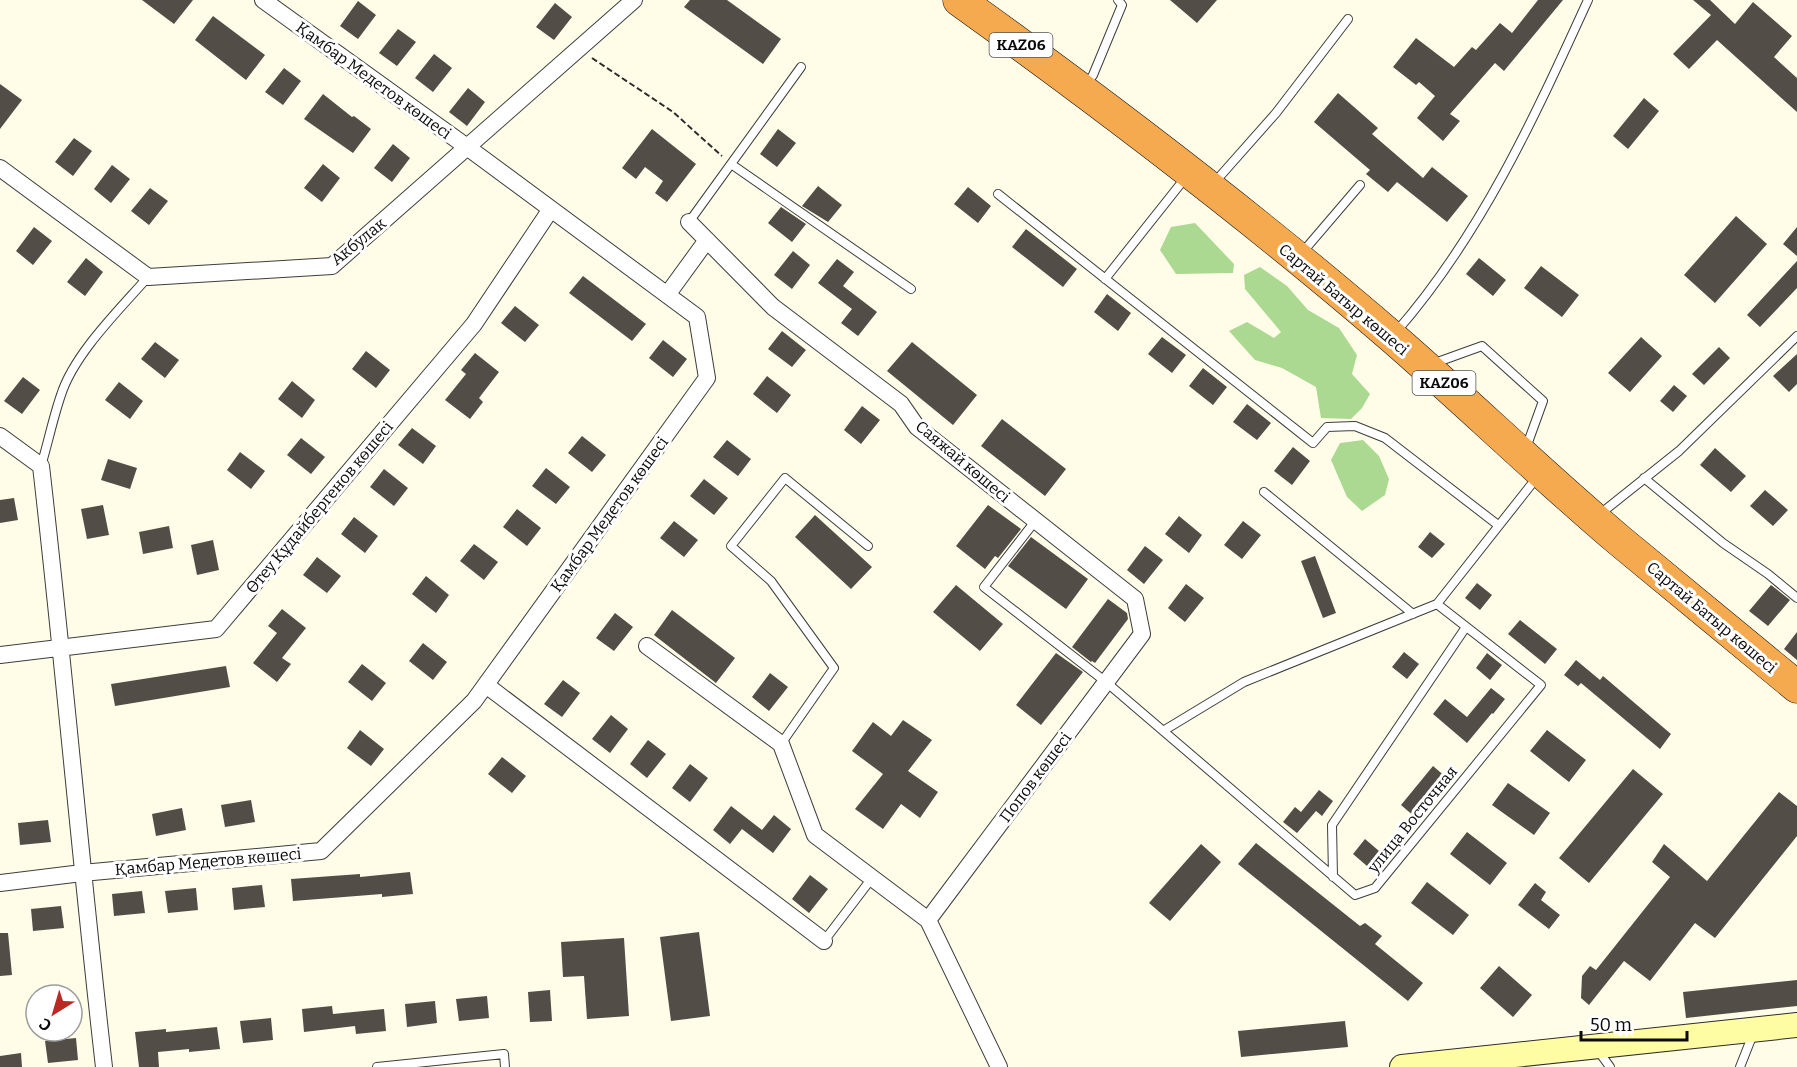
<svg xmlns="http://www.w3.org/2000/svg" width="1797" height="1067" font-family="Bitter,serif">
  <style>
    .forest { fill: #abd992 }
    .building { fill: #534d47 }
    .lines { fill: none; stroke-linecap: round; stroke-linejoin: round }
    .lane-casing { stroke: #3d3d3d; stroke-width: 10 }
    .street-casing { stroke: #3d3d3d; stroke-width: 18 }
    .secondary-casing { stroke: #2c2c2c; stroke-width: 26 }
    .highway-casing { stroke: #1b1b1b; stroke-width: 33 }
    .path { stroke: #2c2c2c; stroke-width: 2; stroke-dasharray: 6 3; stroke-linecap: butt }
    .lane { stroke: #fff; stroke-width: 8 }
    .street { stroke: #fff; stroke-width: 16 }
    .secondary { stroke: #fffda3; stroke-width: 24 }
    .highway { stroke: #f5aa4f; stroke-width: 32 }
    .labels { text-anchor: middle; stroke-width: 6; stroke-linejoin: round; paint-order: stroke }
    .shield { fill: #fff; stroke: #545454; stroke-width: 1.5 }
    .shield-label { font-size: 15px; font-weight: bold; fill: #0a0a0a }
    .street-label { font-size: 16px; fill: #0a0a0a; stroke: #fff }
  </style>
  <rect width="100%" height="100%" fill="#fffde8"/>
  <path class="forest" d="M1195 223 1234 264 1233 273 1176 274 1160 250 1171 227Z
    M1260 267 1287 286 1308 310 1339 328 1357 355 1352 374 1370 394 1362 408 1351 419 1321 418 1316 387 1282 368 1255 360 1229 331 1247 322 1274 338 1281 332 1245 289 1244 275Z
    M1363 440 1379 456 1389 479 1385 495 1362 511 1347 497 1331 460 1340 443Z"/>
  <path class="building" d="M142 0H193L174 24Z
    M690 0H727L781 39 763 64 684 7Z
    M1170 0H1217L1197 23Z
    M1538 0H1563L1504 71 1495 63 1450 114 1460 121 1443 141 1417 118 1435 96 1419 82 1416 85 1393 67 1416 38 1454 67 1472 47 1476 50 1500 23 1512 33Z
    M1693 0H1710L1735 24 1753 2 1792 36 1774 57 1797 78V112L1717 40 1689 69 1673 54 1711 15Z
    M358 1 376 15 358 39 340 26Z
    M555 3 572 17 554 40 536 27Z
    M213 16 265 55 246 80 195 40Z
    M398 29 416 42 397 66 379 53Z
    M434 54 452 68 433 92 415 78Z
    M284 68 301 81 283 105 265 92Z
    M0 84 22 100 0 129Z
    M468 88 485 102 467 126 449 112Z
    M1338 93 1378 128 1372 134 1423 178 1432 167 1468 196 1447 222 1397 182 1388 192 1366 174 1370 170 1314 122Z
    M323 94 352 117 354 116 371 129 353 153 304 119Z
    M1644 98 1659 111 1628 149 1613 136Z
    M652 129 696 164 667 202 655 193 663 181 645 167 636 179 622 168Z
    M778 129 796 143 777 167 760 154Z
    M74 138 92 151 73 176 55 162Z
    M393 144 410 158 392 182 374 168Z
    M323 164 340 178 322 202 304 188Z
    M112 165 130 179 111 203 94 189Z
    M818 186 842 205 828 222 802 206Z
    M968 187 991 206 978 223 954 204Z
    M150 188 168 201 149 225 131 211Z
    M781 207 806 224 792 242 768 223Z
    M1736 216 1767 244 1715 303 1684 275Z
    M34 227 52 241 33 265 16 251Z
    M1797 227V256L1783 244Z
    M1026 229 1077 269 1063 287 1012 247Z
    M793 251 810 265 792 289 774 275Z
    M86 258 103 272 85 296 67 282Z
    M1479 258 1506 280 1493 296 1466 274Z
    M837 259 854 272 843 286 877 312 858 336 841 323 852 309 818 283Z
    M1797 261V288L1760 327 1747 315Z
    M1541 266 1579 295 1562 317 1524 288Z
    M583 276 646 324 632 341 569 293Z
    M1107 294 1131 313 1118 331 1094 312Z
    M515 306 539 325 525 342 501 323Z
    M782 331 806 350 792 367 768 349Z
    M1162 337 1186 355 1172 373 1148 354Z
    M1641 337 1662 356 1630 392 1608 373Z
    M663 340 687 359 673 377 649 358Z
    M155 342 179 360 165 378 141 359Z
    M912 342 977 395 953 425 887 371Z
    M1719 347 1730 358 1704 385 1692 374Z
    M366 351 390 370 376 388 352 369Z
    M475 353 499 372 479 398 483 402 470 419 445 400 466 374 461 370Z
    M1797 354V384L1789 392 1773 376Z
    M1203 368 1227 387 1213 405 1189 386Z
    M767 376 791 395 777 413 753 394Z
    M23 377 40 390 22 414 4 401Z
    M292 381 315 400 302 418 278 399Z
    M119 382 143 401 130 419 105 400Z
    M1674 385 1687 396 1673 412 1660 401Z
    M1247 404 1271 423 1257 440 1233 422Z
    M862 406 880 420 861 444 844 430Z
    M1002 419 1066 469 1045 496 981 446Z
    M412 428 436 446 423 464 398 445Z
    M582 436 606 455 592 472 568 453Z
    M301 438 325 457 311 474 287 455Z
    M727 440 751 459 738 476 713 457Z
    M1293 447 1310 461 1292 485 1274 471Z
    M1715 448 1746 476 1731 492 1700 465Z
    M240 452 265 471 251 489 227 470Z
    M108 459 137 468 130 489 101 480Z
    M546 468 570 487 556 504 532 486Z
    M384 469 408 488 394 506 370 487Z
    M704 479 728 498 714 515 690 496Z
    M1765 490 1788 510 1773 526 1750 506Z
    M14 498 18 520 0 523V500Z
    M103 505 109 535 87 539 81 509Z
    M988 505 1021 529 998 558 995 556 985 569 956 546Z
    M517 509 541 528 527 546 503 527Z
    M815 515 872 567 851 589 795 537Z
    M1179 516 1202 535 1189 553 1165 534Z
    M354 517 378 536 365 553 341 534Z
    M674 521 698 540 684 557 660 538Z
    M1243 521 1261 535 1242 559 1224 545Z
    M169 526 173 548 143 554 139 532Z
    M1430 532 1445 544 1432 558 1418 547Z
    M1031 537 1088 579 1066 609 1008 566Z
    M213 540 219 570 197 575 191 545Z
    M474 544 498 562 484 580 460 561Z
    M1145 546 1163 560 1144 584 1127 570Z
    M1315 556 1336 613 1323 618 1301 561Z
    M317 557 341 576 327 593 303 575Z
    M426 576 449 595 436 613 412 594Z
    M1477 583 1492 595 1480 610 1465 598Z
    M1186 584 1204 598 1185 622 1168 608Z
    M956 585 1003 624 980 651 933 612Z
    M1771 585 1790 600 1768 626 1749 611Z
    M1108 599 1127 613 1128 619 1095 663 1092 661 1091 662 1072 647Z
    M282 609 306 628 282 658 291 664 277 682 253 663 277 633 268 626Z
    M672 610 735 658 716 683 654 635Z
    M615 613 633 627 614 651 596 638Z
    M1520 620 1557 649 1545 664 1508 634Z
    M1797 632V660L1784 649Z
    M423 643 447 662 433 680 409 661Z
    M1404 652 1419 664 1407 679 1392 667Z
    M1056 653 1083 672 1041 725 1016 705Z
    M1487 653 1502 665 1490 680 1476 668Z
    M1576 660 1600 680 1603 676 1671 734 1660 749 1581 683 1578 686 1564 675Z
    M362 664 386 683 372 701 348 682Z
    M226 666 230 687 115 706 111 684Z
    M770 673 788 687 769 711 752 697Z
    M563 680 580 693 562 717 544 704Z
    M1491 688 1505 699 1493 714 1492 713 1467 743 1433 714 1445 699 1467 717Z
    M611 715 628 729 610 753 592 739Z
    M903 720 932 740 908 771 938 792 920 818 901 804 883 829 855 809 883 774 852 751 873 722 891 736Z
    M360 730 384 749 371 766 347 748Z
    M1547 730 1586 760 1569 782 1530 751Z
    M648 740 666 754 647 778 630 764Z
    M502 757 526 776 512 793 488 774Z
    M690 764 708 778 690 802 672 788Z
    M1433 766 1447 778 1415 817 1401 805Z
    M1633 769 1663 794 1589 883 1559 858Z
    M1508 783 1550 813 1534 835 1492 805Z
    M1319 790 1333 801 1322 816 1316 811 1297 833 1283 822 1295 807 1301 812Z
    M1779 792 1797 806V836L1715 938 1695 923 1650 981 1624 961 1589 1005 1581 998 1582 976 1590 966 1596 970 1670 877 1652 862 1664 844 1707 881Z
    M251 800 255 822 225 827 221 805Z
    M731 806 762 830 774 815 791 829 773 853 742 829 730 844 713 830Z
    M182 808 186 830 156 836 152 814Z
    M48 820 51 842 20 845 18 823Z
    M1467 832 1507 863 1490 885 1450 854Z
    M1365 839 1379 851 1367 866 1353 854Z
    M1256 843 1360 926 1365 923 1382 936 1375 944 1423 983 1408 1001 1238 864Z
    M1201 844 1221 862 1170 921 1149 903Z
    M410 872 413 894 382 897V894L293 901 291 879 360 874V877Z
    M810 875 828 889 809 913 792 899Z
    M1427 882 1469 915 1453 935 1411 903Z
    M1535 883 1546 892 1541 900 1560 915 1549 929 1518 905Z
    M262 885 265 907 234 910 232 888Z
    M196 888 198 910 168 913 165 891Z
    M142 891 145 913 114 916 112 894Z
    M61 906 64 928 33 931 31 909Z
    M699 932 710 1016 671 1021 660 937Z
    M0 933H8L12 975 0 976Z
    M624 938 629 1016 587 1019 584 976 563 977 561 942Z
    M1499 966 1532 995 1513 1017 1480 988Z
    M1797 980V1006L1686 1018 1683 992Z
    M550 990 552 1021 530 1022 528 992Z
    M487 996 489 1018 459 1021 456 999Z
    M435 1001 437 1023 407 1027 405 1004Z
    M332 1006 333 1014 384 1009 386 1031 356 1034 355 1026 304 1032 302 1009Z
    M271 1018 273 1040 243 1043 240 1021Z
    M1345 1021 1348 1047 1241 1057 1238 1031Z
    M217 1027 220 1049 189 1052V1049L158 1052 159 1067H139L135 1032 166 1029V1032Z
    M76 1038 78 1060 48 1063 45 1041Z
    M21 1053 22 1067H0V1056Z"/>
  <g class="lines">
    <defs>
      <path id="lane" d="M1085 87 1093 75 1122 5 1118 0
        M731 164 911 289
        M1214 183 1276 113 1348 19
        M998 194 1313 443 1327 427 1355 426 1385 438 1498 525
        M689 222 801 67
        M1301 254 1360 185
        M1105 279 1186 177
        M1396 332C1481 235 1535 116 1588 0
        M1432 364 1482 346 1543 401 1526 448
        M41 466C48 443 53 418 61 395 74 354 119 310 148 277
        M1644 478 1723 543 1768 574 1797 598
        M1264 492 1413 614
        M1600 514 1679 451 1797 336
        M1036 520 984 587 1106 682 1355 895 1375 888 1541 685 1437 604
        M1163 731 1244 682 1437 604 1538 476
        M781 744 834 668 771 581 731 546 785 478 868 546
        M1333 877 1332 825 1466 627
        M824 941 872 878
        M1597 1049 1610 1067
        M377 1067 504 1054 505 1067
        M1740 1067 1753 1034"/>
      <path id="street" d="M0 168 148 277 332 266 634 0
        M689 222 773 307 901 404 917 427 1135 599 1142 634 928 920
        M667 295 707 240
        M0 436 41 466C64 666 81 867 104 1067
        M647 646 781 744 815 835 928 920 999 1067
        M0 655 216 629 474 324 551 209
        M486 685 824 941
        M0 883 82 873 321 851 474 701 707 378 697 317 467 147 263 0"/>
      <path id="secondary" d="M1402 1067 1797 1025"/>
      <path id="highway" d="M959 0C1108 107 1254 218 1393 338 1470 405 1543 476 1620 541 1679 590 1738 638 1797 687"/>
    </defs>
    <use href="#lane" class="lane-casing"/>
    <use href="#street" class="street-casing"/>
    <use href="#secondary" class="secondary-casing"/>
    <use href="#highway" class="highway-casing"/>
    <path class="path" d="M592 58 673 112 722 156"/>
    <use href="#lane" class="lane"/>
    <use href="#street" class="street"/>
    <use href="#secondary" class="secondary"/>
    <use href="#highway" class="highway"/>
  </g>
  <g class="labels">
    <g class="shield">
      <rect x="989.5" y="33" width="63" height="24" rx="4.5"/>
      <rect x="1412.5" y="371" width="63" height="24" rx="4.5"/>
    </g>
    <g class="shield-label">
      <text x="1021" y="50">KАZ06</text>
      <text x="1444" y="388">KАZ06</text>
    </g>
    <g class="street-label">
      <text transform="translate(374 80) rotate(36)" y="6">Қамбар Медетов көшесі</text>
      <text transform="translate(358 241) rotate(-39)" y="6">Акбулак</text>
      <text transform="translate(1344 299) rotate(40)" y="6">Сартай Батыр көшесі</text>
      <text transform="translate(963 461) rotate(40)" y="6">Саяжай көшесі</text>
      <text transform="translate(319 507) rotate(-50)" y="6">Өтеу Құдайбергенов көшесі</text>
      <text transform="translate(609 514) rotate(-54)" y="6">Қамбар Медетов көшесі</text>
      <text transform="translate(1712 617) rotate(40)" y="6">Сартай Батыр көшесі</text>
      <text transform="translate(1035 777) rotate(-53)" y="6">Попов көшесі</text>
      <text transform="translate(1412 819) rotate(-51)" y="6">улица Восточная</text>
      <text transform="translate(208 861) rotate(-5)" y="6">Қамбар Медетов көшесі</text>
    </g>
  </g>
  <g transform="translate(54 1013) rotate(217)"><circle r="28" fill="#ffffff" stroke="#9d9d9d" stroke-width="1.5"/>
  <path d="M0-4.5L10 22L0 15L-10 22Z" fill="#ba2923"/>
  <text y="-9" font-size="16" font-weight="bold" text-anchor="middle" fill="#0a0a0a">С</text>
  </g>
  <path d="M1581 1031v9h106v-9" fill="none" stroke="#0a0a0a" stroke-width="3"/>
  <text x="1590" y="1031" font-size="18" fill="#0a0a0a" stroke="#ffffff" stroke-width="4.5" paint-order="stroke">50 m</text>
</svg>
